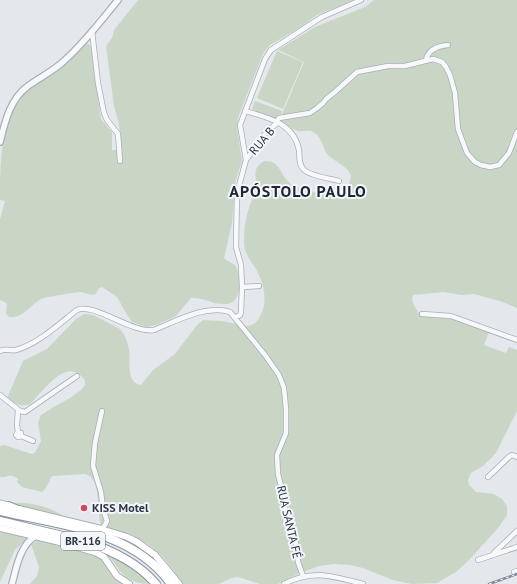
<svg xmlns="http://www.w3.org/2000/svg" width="517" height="584" font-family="'PT Sans',sans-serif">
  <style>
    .green { fill: #c9d6c5 }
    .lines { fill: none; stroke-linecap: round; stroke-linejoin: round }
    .minor-casing { stroke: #a9aeb7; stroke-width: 6 }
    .tertiary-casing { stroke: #a9aeb7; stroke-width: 8 }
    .secondary-casing { stroke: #a9aeb7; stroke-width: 8 }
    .primary-casing { stroke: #a3abb8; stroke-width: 9 }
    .motorway-casing { stroke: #8b94a3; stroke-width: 10 }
    .minor { stroke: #f7f8fa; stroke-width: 4.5 }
    .tertiary { stroke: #f7f8fa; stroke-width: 5.5 }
    .secondary { stroke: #fff; stroke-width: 6 }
    .primary { stroke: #fff; stroke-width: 7 }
    .motorway { stroke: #fff; stroke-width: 8 }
    .rail-casing { stroke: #7d8696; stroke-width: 2.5 }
    .rail { stroke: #f4f6f9; stroke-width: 1; stroke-dasharray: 3; stroke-linecap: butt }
    .poi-dot { fill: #d1495b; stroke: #f4f6f9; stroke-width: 1.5 }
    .labels { text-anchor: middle; stroke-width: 4; stroke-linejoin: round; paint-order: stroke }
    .shield { fill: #f4f6f9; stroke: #676e7b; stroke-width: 1 }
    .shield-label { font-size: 11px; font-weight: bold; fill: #2b3445 }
    .street-label { font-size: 12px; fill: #2b3445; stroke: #f4f6f9 }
    .poi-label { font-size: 12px; font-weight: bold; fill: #2b3445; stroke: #f4f6f9; text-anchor: start }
    .district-label { font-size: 16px; font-weight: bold; letter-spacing: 1px; fill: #1d2536; stroke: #f4f6f9 }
  </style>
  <rect width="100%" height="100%" fill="#e4e7ec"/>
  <path class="green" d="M138 0H354L317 15 299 28 270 45 265 51 262 56 238 118 237 127 242 161 235 183 232 223 224 258C227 262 233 262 236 267 242 278 242 306 224 304 212 304 203 297 191 298L176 316 156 325 146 327 132 322 126 313 117 297 102 287 99 288 96 294C89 296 87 293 81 292 77 292 45 297 41 299 30 305 23 319 9 317L6 313 7 304 5 302 0 300V219L5 201 0 200C0 164 0 119 26 91 34 83 47 78 56 70 67 62 75 51 85 42L91 46 101 119 112 132V150H118L120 134 119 124 114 106 106 46 112 38 114 30Z
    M374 0H517V308L500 301 474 294 462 295 443 292 413 295 412 299 414 306 421 316 455 319 489 332 484 345 506 353 509 347 517 350V411L496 453 483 466 471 473 468 480 469 485 476 492 494 494 502 499 507 506V515L498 528 469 560 456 572 437 583 412 584 393 580 363 568 350 565 334 564 319 566 298 574 278 584H260L238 577 231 578 219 584H183C174 572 165 557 153 548 139 536 119 532 102 527 95 514 103 478 85 474L52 476 46 488 42 492 22 487 17 482 18 479C10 472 6 479 0 477V446L4 445 32 454 35 453 41 441 38 423 41 415 52 408 70 398 81 390 85 385V381C69 354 44 390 31 403 22 409 15 403 7 398L23 361 47 349 76 319 84 314H88L95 316 120 329C125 335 127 341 129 349 131 361 125 382 141 385L153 370 175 354 197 325 203 320 222 321 247 326C252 326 256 323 259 318 269 303 264 284 256 269 250 260 244 253 244 242 244 232 245 220 248 211 250 204 254 196 256 188 257 177 251 169 264 161 282 161 279 175 291 184 302 192 329 195 342 193L349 185 351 176C348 166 335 162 328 155 322 148 323 137 313 132 307 129 301 133 295 130 290 128 285 123 280 119L304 62 278 50 315 27 365 7Z
    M277 51 303 62 283 109 257 98Z
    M255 101 282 111 279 119 252 109Z
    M11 503C31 502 51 506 67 519L5 504Z
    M0 531 30 537 20 545 15 550 0 582Z
    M39 540 91 553 102 559 124 584H30L37 576 39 567 31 544Z
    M105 551 122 560 153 584C122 584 122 571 105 551Z"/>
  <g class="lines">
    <defs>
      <path id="minor" d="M92 31 98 83 104 113 107 120 118 134 120 161
        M426 60C428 50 438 46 448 45
        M245 111C267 117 294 123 299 150 300 157 298 164 304 170 313 177 329 178 339 181
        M277 121 279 118 310 113 317 108 323 103 326 99 335 92 357 72 388 66H405L433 59 442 62 446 67 450 75 455 93 458 129 467 153 475 162 481 165 490 167 499 165 509 153 517 132
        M246 160 265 134 278 122
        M242 287 259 286
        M422 314 451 316 517 340
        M236 317 240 315 241 312 242 287 241 265 236 247 237 193 246 160 240 125 265 59 271 50 314 22 322 17 361 0
        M0 351C5 348 10 351 16 350 38 344 59 324 77 310 93 302 133 334 154 330 176 321 207 304 230 312L265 355 279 375 284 388 286 409V433L277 455 278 474 285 502V519L296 543 298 562 303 576
        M0 395 20 411 25 412 77 376
        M18 432 17 425 18 410
        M21 436V433H17L16 435 18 437 21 436 33 441
        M488 477 510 456 512 455 517 457
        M101 529 105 525 107 521 103 509 101 492 93 466 95 443 102 411
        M494 553 517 531
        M478 560 517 547
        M514 572 517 571
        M284 584C312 569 333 576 363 584"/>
      <path id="tertiary" d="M0 142C5 122 10 99 28 86 40 77 54 71 65 60 85 42 101 21 118 0
        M12 584C16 569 20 544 36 536"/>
      <path id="secondary" d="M19 509 101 529 127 537 137 542 155 555 179 584
        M0 528 56 541 95 552 104 557 117 576 129 584"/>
      <path id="primary" d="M0 504 8 506"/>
      <path id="motorway" d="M8 506 23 512
        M0 511C59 525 133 530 171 584
        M0 521 88 542C114 552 138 563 156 584"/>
    </defs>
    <use href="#minor" class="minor-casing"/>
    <use href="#tertiary" class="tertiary-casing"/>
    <use href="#secondary" class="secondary-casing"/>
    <use href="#primary" class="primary-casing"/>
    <use href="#motorway" class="motorway-casing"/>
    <use href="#minor" class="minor"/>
    <use href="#tertiary" class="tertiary"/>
    <use href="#secondary" class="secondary"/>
    <use href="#primary" class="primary"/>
    <use href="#motorway" class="motorway"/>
    <defs>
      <path id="rail" d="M489 584 517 574"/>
    </defs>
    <use href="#rail" class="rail-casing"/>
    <use href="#rail" class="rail"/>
  </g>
  <circle class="poi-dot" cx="84" cy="508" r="4"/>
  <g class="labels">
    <rect class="shield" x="61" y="532" width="44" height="18" rx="3"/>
    <g class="shield-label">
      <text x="83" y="545">BR-116</text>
    </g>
    <g class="street-label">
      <text transform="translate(262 141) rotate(-50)" y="4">RUA B</text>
      <text transform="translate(289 522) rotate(77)" y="4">RUA SANTA FÉ</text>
    </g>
    <g class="poi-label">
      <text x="92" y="512">KISS Motel</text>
    </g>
    <g class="district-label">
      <text x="298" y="197">APÓSTOLO PAULO</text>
    </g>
  </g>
</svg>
